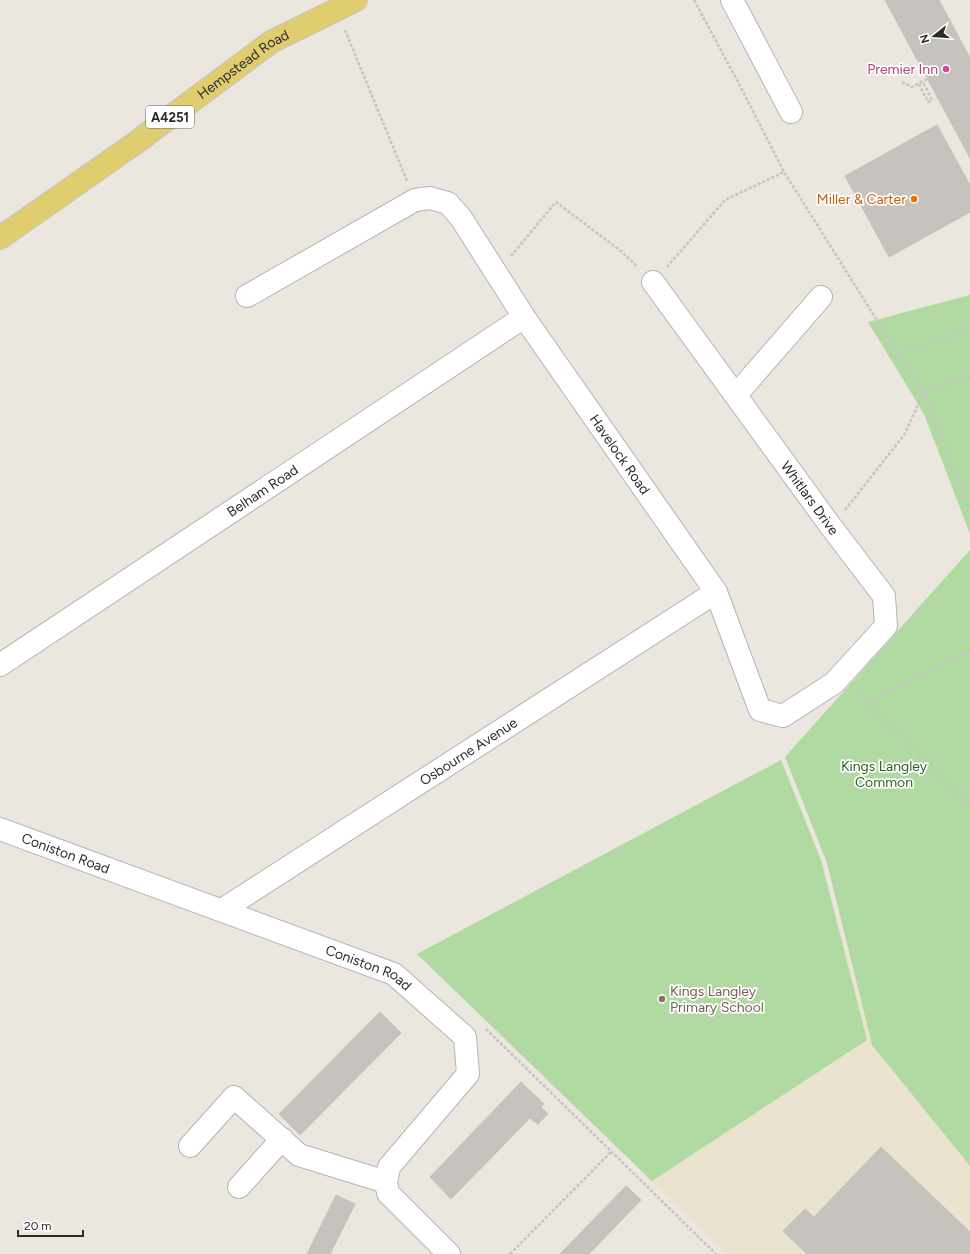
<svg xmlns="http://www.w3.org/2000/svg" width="970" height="1254" font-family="Figtree,sans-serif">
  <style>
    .education { fill: #eae3d0 }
    .green { fill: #b1daa2 }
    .building { fill: #c6c3be; stroke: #c6c2b8 }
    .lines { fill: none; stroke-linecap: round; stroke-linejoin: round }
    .minor-casing { stroke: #b2b3bd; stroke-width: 24 }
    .major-casing { stroke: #c4c4c4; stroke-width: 24 }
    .path { stroke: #c4c4c4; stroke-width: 2.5; stroke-dasharray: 3 2; stroke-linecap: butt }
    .minor { stroke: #fff; stroke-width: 22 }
    .major { stroke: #dfcd6f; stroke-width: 22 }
    .hotel-dot { fill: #d1479c; stroke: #fff; stroke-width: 1.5 }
    .food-dot { fill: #e8710a; stroke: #fff; stroke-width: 1.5 }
    .education-dot { fill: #8d6e63; stroke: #fff; stroke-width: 1.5 }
    .labels { text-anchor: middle; stroke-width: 3.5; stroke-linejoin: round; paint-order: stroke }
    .shield { fill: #fff; stroke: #6b6b6b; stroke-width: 1 }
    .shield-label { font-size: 13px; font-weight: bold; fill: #2b2b2b }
    .street-label { font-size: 14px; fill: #2b2b2b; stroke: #fff }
    .hotel-label { font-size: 14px; fill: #b23c85; stroke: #fff; text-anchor: end }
    .food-label { font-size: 14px; fill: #c56008; stroke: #fff; text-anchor: end }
    .park-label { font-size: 14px; fill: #2b5f23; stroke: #fff }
    .education-label { font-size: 14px; fill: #785e54; stroke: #fff; text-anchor: start }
  </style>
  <rect width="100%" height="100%" fill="#ebe6de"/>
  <path class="education" d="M781 760 824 870 872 1045 970 1166V1254H726L417 954Z"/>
  <path class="green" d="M970 295V534L924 414 868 322Z
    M970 550V1166L872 1045 827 863 785 757Z
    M781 760 821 860 867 1040 652 1181 417 954Z"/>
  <path class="building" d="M885 0H939L970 58V158Z
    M937 125 970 185V212L889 257 845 176Z
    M380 1012 401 1033 300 1135 279 1114Z
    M521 1082 544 1104 541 1107 548 1114 538 1124 530 1118 451 1199 430 1177Z
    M881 1147 970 1232V1254H835L834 1253 832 1254H807L783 1231 805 1209 814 1217Z
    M626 1186 641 1200 589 1254H560Z
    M336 1195 355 1204 330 1254H307Z"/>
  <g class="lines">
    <defs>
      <g id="minor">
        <path d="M732 0 791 112"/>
        <path id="s1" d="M247 296 415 200 430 198 448 203 461 218 524 317 716 592 760 710 783 716 834 683 886 626 884 596 832 528 653 282"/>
        <path d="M736 395 821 297"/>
        <path id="s2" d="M0 665 524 317"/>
        <path id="s3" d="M0 829 394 974 465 1037 468 1074 389 1167 386 1182 388 1193 449 1254"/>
        <path id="s4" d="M222 910 716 592"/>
        <path d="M190 1146 234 1097 299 1155 386 1182"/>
        <path d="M239 1187 282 1139"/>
      </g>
      <g id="major">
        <path id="s5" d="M0 238 134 144 271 42 356 0"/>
      </g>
    </defs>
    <use href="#minor" class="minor-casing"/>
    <use href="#major" class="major-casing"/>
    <path class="path" d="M694 0 737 80 784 172 898 354 924 392 970 508
      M345 30 407 181
      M902 82 912 87 927 79
      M919 84 928 102 932 100 923 82
      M511 256 556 202 622 252 638 267
      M667 267 725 200 784 172
      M899 354 970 330
      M845 510 904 435 924 392 970 377
      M858 689 868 703 970 649
      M868 703 970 805
      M486 1029 716 1254
      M510 1254 611 1152"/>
    <use href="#minor" class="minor"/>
    <use href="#major" class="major"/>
  </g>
  <circle class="hotel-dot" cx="946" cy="69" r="4"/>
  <circle class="food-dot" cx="914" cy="199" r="4"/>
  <circle class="education-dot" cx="662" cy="999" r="4"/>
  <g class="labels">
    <rect class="shield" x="146" y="106" width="48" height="22" rx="3"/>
    <g class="shield-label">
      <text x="170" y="122">A4251</text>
    </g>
    <g class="street-label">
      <text dy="5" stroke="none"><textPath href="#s5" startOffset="299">Hempstead Road</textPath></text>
      <text dy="5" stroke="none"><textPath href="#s1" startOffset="532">Havelock Road</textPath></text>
      <text dy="5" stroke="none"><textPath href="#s2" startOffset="315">Belham Road</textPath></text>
      <text transform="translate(810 498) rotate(54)" y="5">Whitlars Drive</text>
      <text dy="5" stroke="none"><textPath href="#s4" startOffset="293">Osbourne Avenue</textPath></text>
      <text dy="5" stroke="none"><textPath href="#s3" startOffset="70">Coniston Road</textPath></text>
      <text dy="5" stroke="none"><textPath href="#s3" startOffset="394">Coniston Road</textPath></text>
    </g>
    <g class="hotel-label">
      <text x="938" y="74">Premier Inn</text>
    </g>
    <g class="food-label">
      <text x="906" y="204">Miller &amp; Carter</text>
    </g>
    <g class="park-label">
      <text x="884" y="771">Kings Langley<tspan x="884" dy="16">Common</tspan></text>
    </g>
    <g class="education-label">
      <text x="670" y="996">Kings Langley<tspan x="670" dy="16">Primary School</tspan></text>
    </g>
  </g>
  <g transform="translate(934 36) rotate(253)" stroke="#ffffff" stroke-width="3" paint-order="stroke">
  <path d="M0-3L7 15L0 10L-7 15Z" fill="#2b2b2b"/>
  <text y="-6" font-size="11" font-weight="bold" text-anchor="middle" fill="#2b2b2b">N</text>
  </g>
  <path d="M18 1230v6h65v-6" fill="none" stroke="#2b2b2b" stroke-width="2"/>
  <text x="24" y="1230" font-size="12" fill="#2b2b2b" stroke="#ffffff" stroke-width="3" paint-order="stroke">20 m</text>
</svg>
